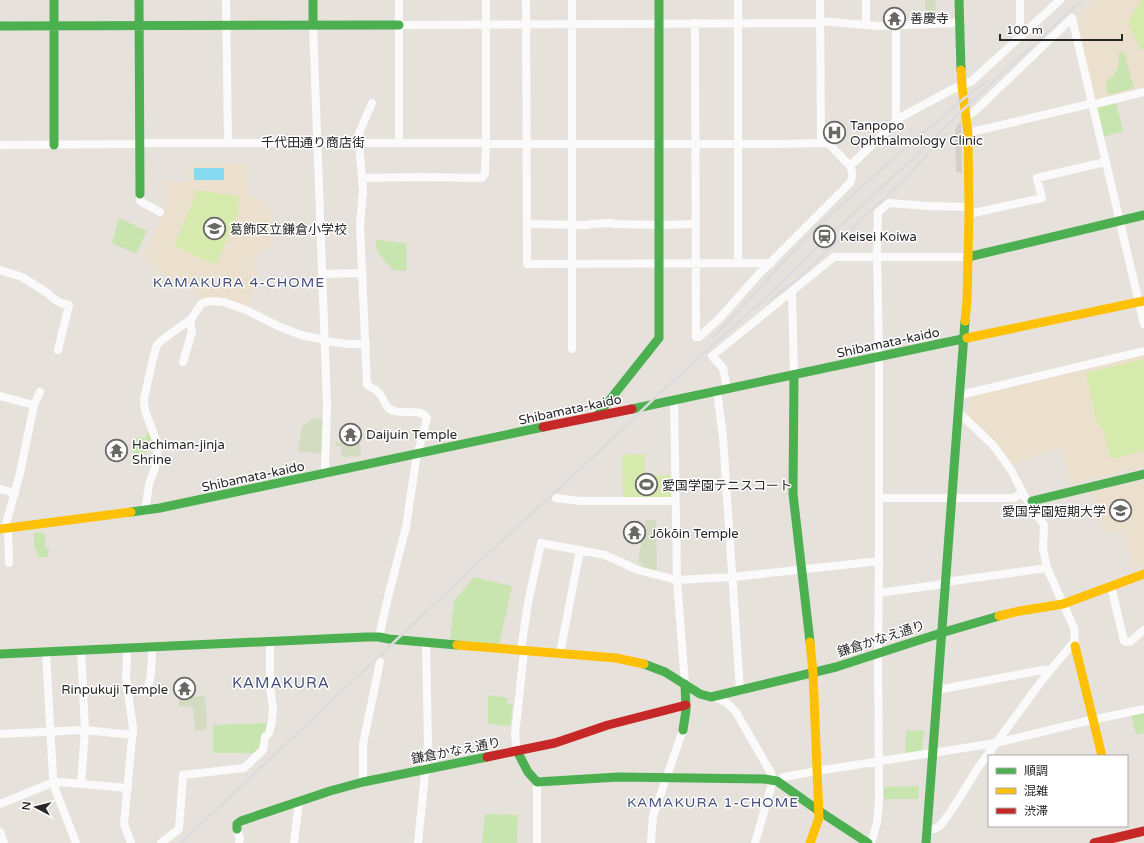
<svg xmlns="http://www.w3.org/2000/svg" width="1144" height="843" font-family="'Varela Round','Noto Sans JP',sans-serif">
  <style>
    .education { fill: #ebe0ce }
    .green { fill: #c8e5b0 }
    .cemetery { fill: #d3dcc1 }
    .pitch { fill: #d6eaad }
    .plaza { fill: #d5cfca }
    .water { fill: #87d9f0 }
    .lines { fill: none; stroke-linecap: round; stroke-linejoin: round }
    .street { stroke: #fbfafa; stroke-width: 8 }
    .fast { stroke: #4caf50; stroke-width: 9 }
    .slow { stroke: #ffc107; stroke-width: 9 }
    .jam { stroke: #c62828; stroke-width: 9 }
    .rail { stroke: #dcdbdd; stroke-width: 2.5 }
    .labels { text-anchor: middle; stroke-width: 3; stroke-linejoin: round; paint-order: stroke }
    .poi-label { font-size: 13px; fill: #272727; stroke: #fff; text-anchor: start }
    .street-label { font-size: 13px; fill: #272727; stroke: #fff }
    .neighbourhood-label { font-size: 14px; letter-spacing: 1px; fill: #44507b; stroke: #fff }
    .quarter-label { font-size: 15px; letter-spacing: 1px; fill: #44507b; stroke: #fff }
  </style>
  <rect width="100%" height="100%" fill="#e6e1db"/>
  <path class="education" d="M1096 0H1144V88L1137 90 1134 79 1136 90 1095 101 1076 20Z
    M246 164 248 195 267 203 266 210 273 211 272 246 260 253 254 261V268L259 276 253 290 249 309 221 298 203 299 185 284 156 270 149 262 142 258 168 202 164 181 188 182 189 165Z
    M1144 354V467L1071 484 1062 449 1033 456V459L1012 464 996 443 968 417 971 396Z
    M1144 480V566L1133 569 1124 530 1104 534 1094 491Z"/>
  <path class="green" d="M1124 52 1134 88 1108 95 1105 83C1115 76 1122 66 1118 54Z
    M1116 103 1123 131 1103 137 1096 108Z
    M119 218 147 231 136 254 112 243Z
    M376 240 406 243 407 271 393 270C384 260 375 253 376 240Z
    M148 433C153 436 153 442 153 448L144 453H134L131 449 134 440 140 437 145 439 146 434Z
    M42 532 45 535V548H49L48 557H37V551L34 549V533Z
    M474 577 511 586 512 587 499 645 450 641 454 601Z
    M488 695 508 698 507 704 513 705 510 726 488 724Z
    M1144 711V733L1136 735 1131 715Z
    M267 723 266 731 262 734 260 747 253 753H213V725Z
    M906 730 924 731 922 750 921 751 905 753Z
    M919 786 918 799H884V787Z
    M485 814 518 815 517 843H482Z"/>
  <path class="cemetery" d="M925 0H935L937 21H927Z
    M312 418 323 419 322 454 298 451 302 426 310 421Z
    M336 442 360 443 361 456 341 457 342 447 336 446Z
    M646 519 656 520 657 572 641 568 642 563 638 562Z
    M204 696C207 707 207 719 206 730H195L193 707 179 706V698Z"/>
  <path class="pitch" d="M1141 0H1144V49L1141 50 1128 22Z
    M198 190 241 197 237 207 240 208 216 265 174 246Z
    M1144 359V451L1110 459 1104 432 1096 421 1086 373Z
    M645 454V476L671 475V495L669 498H625L623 496 622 455Z"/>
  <path class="plaza" d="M961 121 962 173 956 172 955 129Z"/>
  <path class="water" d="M194 168H224V180H194Z"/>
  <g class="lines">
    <path class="street" d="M226 0 228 142
      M526 0 527 264 771 263
      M572 0V349
      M738 0V263
      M820 0 821 143
      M866 0V25
      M1020 0V37
      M820 21 878 26 960 23
      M313 25 327 405 325 469 326 474
      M399 25 820 23
      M896 26V121
      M372 103 359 133V142L363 191 360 225 367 385C371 387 377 390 380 394 385 400 385 409 394 411 404 414 420 408 427 418L416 460 406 527 388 597 379 637
      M967 117 977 109 1072 18 1144 324
      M968 133 1089 104H1095L1144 92
      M399 142V0
      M140 143C255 143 370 142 486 143
      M485 144C580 144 675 144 770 144 789 144 808 143 828 143L850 166C853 172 853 177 850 183L758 275 719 319 699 337H696L695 23
      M0 145 140 144
      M850 166 901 117 953 89 972 81 1060 0
      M362 178 420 177 482 178 485 173 486 143V0
      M140 194V201L160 212
      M969 214 1042 198 1037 178 1105 162
      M527 224 588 225 590 224 611 223 615 224 659 225 696 224
      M0 270 22 277 49 294C53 300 62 304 69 305L58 350
      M323 274 363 273
      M792 292 794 375
      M325 341 349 344H366
      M183 362 192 332 190 320
      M727 389 723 368 712 356 834 257H968
      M717 391 723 438 740 691
      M960 395 1144 351
      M0 396 34 405
      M674 400 677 580 685 684
      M958 412 993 445 1011 470 1025 497 1044 525 1043 548 1047 568 1074 628C1075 634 1074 640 1075 646
      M0 489 15 493
      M556 498 581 501H675
      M879 498H1013L1023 493
      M145 511 149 484 155 468 158 447 155 437 145 411 144 399 153 358 157 345 162 340 191 319 201 304 206 302 213 301 224 302 246 310 280 327 301 335 325 340
      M6 528V524L20 473 34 405 40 392
      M8 528 9 563
      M1111 586 1124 641 1128 642 1131 641 1144 630
      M878 593 937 585 953 581 1047 568
      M126 648 127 653 126 678 133 728 124 824 131 843
      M521 650 528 603 541 543 605 555 638 570 677 580 733 577 871 562H878
      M46 652 53 777 55 789 76 843
      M560 653 580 550
      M127 690 146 691C153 678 151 661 152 647
      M937 690 1042 670H1050
      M715 697 727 703 736 712 771 773 773 780 755 843
      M0 734 85 730 133 735
      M517 751 515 735 524 651
      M777 781 784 777 817 771 996 743 1087 721 1144 709
      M363 782V744L380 662
      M537 782V843
      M81 784 85 730 81 650
      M0 804 49 784 59 782 128 788
      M237 829 240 839 239 843
      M927 829H934L940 826 951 811 980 765 1043 679 1074 642
      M0 832 4 843
      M161 843 179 829 183 775 244 768 263 750 265 737 269 733 272 721 273 709 270 686V642
      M294 843 299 801
      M418 843 428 744 426 643
      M651 843 653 816 683 730
      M871 843 877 823 879 800 878 653 879 559V357L877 253 878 212 889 203 928 206 969 207"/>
    <path class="fast" d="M54 0V145
      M139 0 140 194
      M313 0V25
      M959 0 961 70
      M0 26 399 25
      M968 257 1144 215
      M794 375 793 494 810 642
      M632 409 967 338
      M597 416 659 338V0
      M1032 501 1144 474
      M131 512 160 508 543 427
      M0 654 366 637H379L389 639 457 645
      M644 664 665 672 700 694 711 697 836 667 941 633 999 616
      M683 730 686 710 685 684
      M517 751 528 772 537 782 618 777 764 779 777 781 819 811 868 843
      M237 829V824L241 821 330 791 363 782 487 757
      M926 843 965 321"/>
    <path class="slow" d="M961 70 962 86 968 133 969 214 967 301 965 321
      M967 338 1144 301
      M0 529 131 512
      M999 616 1020 611 1063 604 1144 574
      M810 642 813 673 819 818 810 843
      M457 645 616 658 644 664
      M1075 646 1102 756"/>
    <path class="jam" d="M543 427 632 409
      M487 757 555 743 608 725 686 705
      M1094 843 1144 831"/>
    <path class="rail" d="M771 299 795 281 903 181 947 133
      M713 338 777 269 816 228 924 131 936 123 958 103 987 81
      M181 843 481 560 589 461 660 393 775 289 827 238 911 160 970 103 1082 0"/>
  </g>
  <defs>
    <symbol id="temple-ring" viewBox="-11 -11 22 22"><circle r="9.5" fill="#fff" stroke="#6a6866" stroke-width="1.5"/><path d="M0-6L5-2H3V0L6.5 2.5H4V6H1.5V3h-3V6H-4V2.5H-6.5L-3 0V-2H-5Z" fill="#6a6866"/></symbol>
    <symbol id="hospital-ring" viewBox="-11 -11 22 22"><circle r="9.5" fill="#fff" stroke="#6a6866" stroke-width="1.5"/><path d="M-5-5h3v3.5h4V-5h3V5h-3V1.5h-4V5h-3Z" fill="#6a6866"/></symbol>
    <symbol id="school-ring" viewBox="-11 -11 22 22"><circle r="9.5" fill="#fff" stroke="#6a6866" stroke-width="1.5"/><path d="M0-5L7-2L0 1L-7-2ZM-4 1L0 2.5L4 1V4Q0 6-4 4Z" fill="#6a6866"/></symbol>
    <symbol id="station-ring" viewBox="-11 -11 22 22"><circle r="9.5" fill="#fff" stroke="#6a6866" stroke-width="1.5"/><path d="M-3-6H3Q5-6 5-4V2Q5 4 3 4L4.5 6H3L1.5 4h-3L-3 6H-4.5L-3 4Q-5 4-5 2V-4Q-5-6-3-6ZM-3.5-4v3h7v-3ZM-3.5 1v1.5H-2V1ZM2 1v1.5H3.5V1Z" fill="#6a6866"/></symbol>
    <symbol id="stadium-ring" viewBox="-11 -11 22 22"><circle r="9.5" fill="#fff" stroke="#6a6866" stroke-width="1.5"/><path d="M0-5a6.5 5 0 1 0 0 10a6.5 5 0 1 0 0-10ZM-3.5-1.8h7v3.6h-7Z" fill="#6a6866"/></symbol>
    <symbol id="university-ring" viewBox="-11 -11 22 22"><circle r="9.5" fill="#fff" stroke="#6a6866" stroke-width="1.5"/><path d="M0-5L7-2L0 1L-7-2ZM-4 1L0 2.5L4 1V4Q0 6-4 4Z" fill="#6a6866"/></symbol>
  </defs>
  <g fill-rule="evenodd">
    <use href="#temple-ring" x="882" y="6" width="25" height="25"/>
    <use href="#hospital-ring" x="822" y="120" width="25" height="25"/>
    <use href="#school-ring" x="202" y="216" width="25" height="25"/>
    <use href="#station-ring" x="812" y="224" width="25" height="25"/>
    <use href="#temple-ring" x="338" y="422" width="25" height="25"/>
    <use href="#temple-ring" x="104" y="438" width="25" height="25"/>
    <use href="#stadium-ring" x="634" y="472" width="25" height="25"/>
    <use href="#university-ring" x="1108" y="498" width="25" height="25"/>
    <use href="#temple-ring" x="622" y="520" width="25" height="25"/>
    <use href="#temple-ring" x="172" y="676" width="25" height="25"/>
  </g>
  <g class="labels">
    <g class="poi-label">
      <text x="910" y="23">善慶寺</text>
      <text x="850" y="130">Tanpopo<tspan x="850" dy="15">Ophthalmology Clinic</tspan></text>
      <text x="230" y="234">葛飾区立鎌倉小学校</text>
      <text x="840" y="241">Keisei Koiwa</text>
      <text x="366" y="439">Daijuin Temple</text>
      <text x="132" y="449">Hachiman-jinja<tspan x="132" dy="15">Shrine</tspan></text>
      <text x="662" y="490">愛国学園テニスコート</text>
      <text x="1106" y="516" text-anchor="end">愛国学園短期大学</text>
      <text x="650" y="538">Jōkōin Temple</text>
      <text x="168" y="694" text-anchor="end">Rinpukuji Temple</text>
    </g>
    <g class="street-label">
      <text x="313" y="147">千代田通り商店街</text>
      <text transform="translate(888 342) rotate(-12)" y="5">Shibamata-kaido</text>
      <text transform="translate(570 409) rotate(-12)" y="5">Shibamata-kaido</text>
      <text transform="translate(253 476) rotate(-12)" y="5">Shibamata-kaido</text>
      <text transform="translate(881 638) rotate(-18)" y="5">鎌倉かなえ通り</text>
      <text transform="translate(456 750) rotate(-11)" y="5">鎌倉かなえ通り</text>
    </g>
    <g class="neighbourhood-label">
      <text x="239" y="287">KAMAKURA 4-CHOME</text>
      <text x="713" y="807">KAMAKURA 1-CHOME</text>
    </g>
    <g class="quarter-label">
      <text x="281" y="688">KAMAKURA</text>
    </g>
  </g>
  <rect x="988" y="755" width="140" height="72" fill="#ffffff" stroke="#a9a9a9"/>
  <rect x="996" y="768" width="20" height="6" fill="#4caf50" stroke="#a9a9a9"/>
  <text x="1024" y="775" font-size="12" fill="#272727">順調</text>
  <rect x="996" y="788" width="20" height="6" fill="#ffc107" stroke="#a9a9a9"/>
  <text x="1024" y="795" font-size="12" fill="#272727">混雑</text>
  <rect x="996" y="808" width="20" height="6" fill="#c62828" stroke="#a9a9a9"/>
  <text x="1024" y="815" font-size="12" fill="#272727">渋滞</text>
  <g transform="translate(36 807) rotate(277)" stroke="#ffffff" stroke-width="3" paint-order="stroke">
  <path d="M0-3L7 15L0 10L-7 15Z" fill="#272727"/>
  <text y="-6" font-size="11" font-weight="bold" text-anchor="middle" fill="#272727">N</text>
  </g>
  <path d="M1000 34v6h122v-6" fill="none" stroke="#272727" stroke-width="2"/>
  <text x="1006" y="34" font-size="12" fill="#272727" stroke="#ffffff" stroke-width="3" paint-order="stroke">100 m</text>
</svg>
